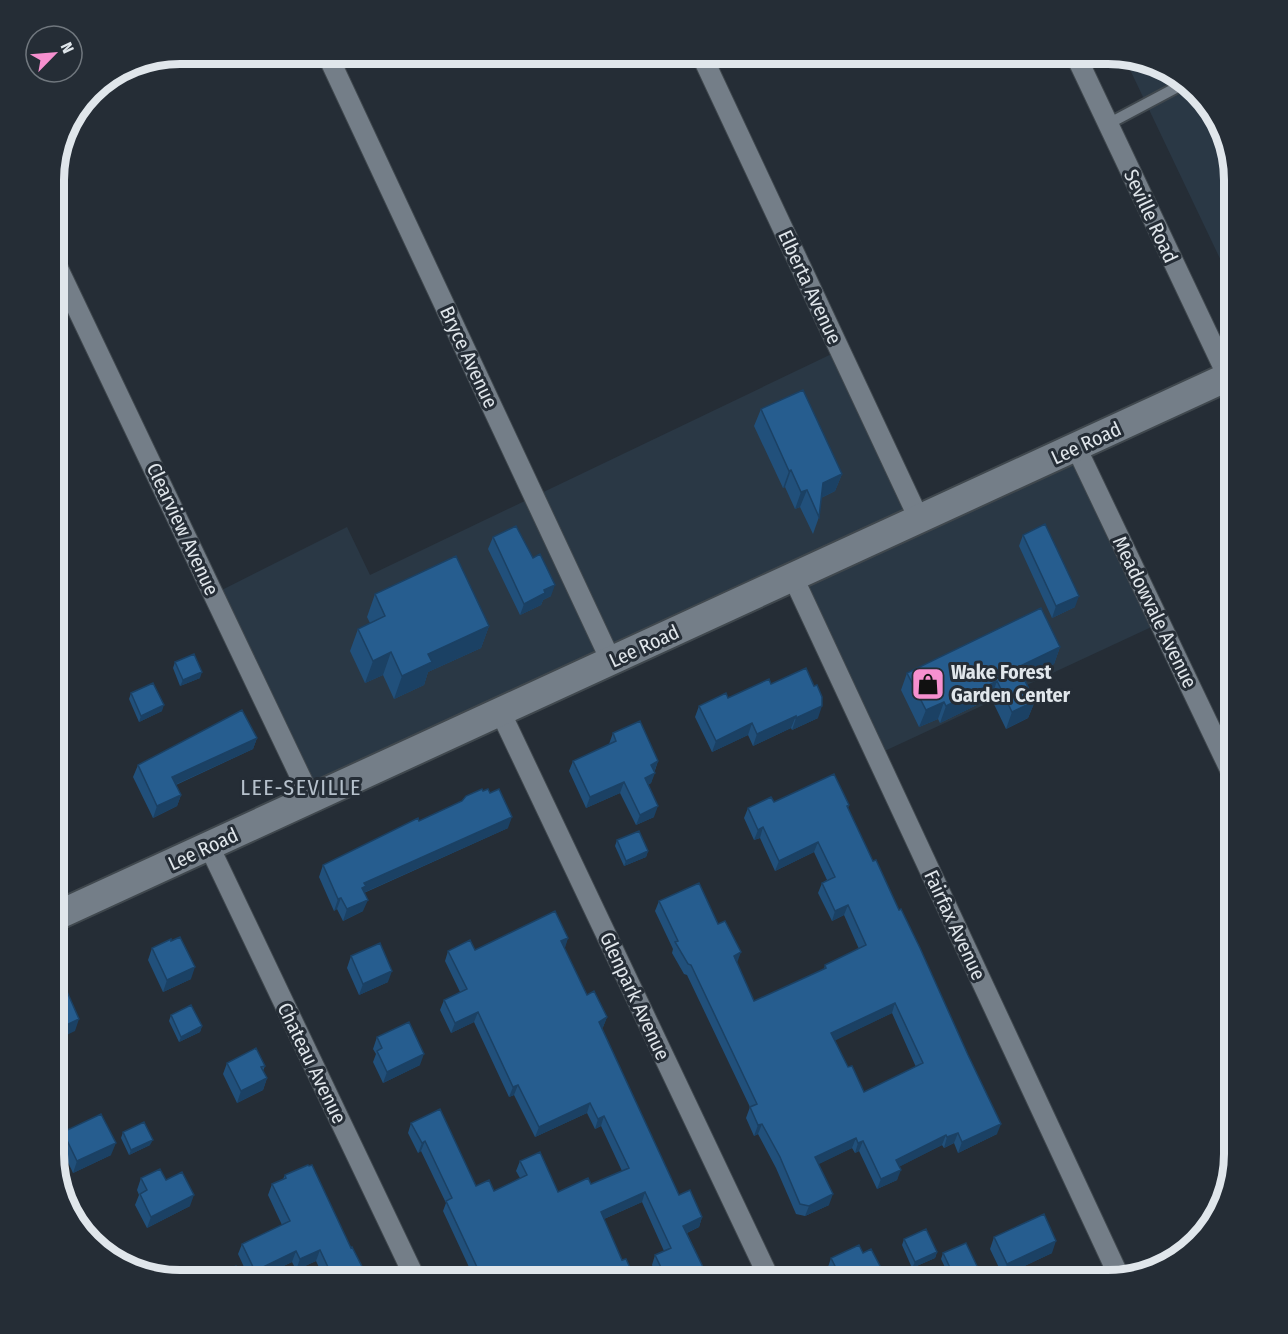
<svg xmlns="http://www.w3.org/2000/svg" width="1288" height="1334" font-family="'Fira Sans Condensed',sans-serif">
  <style>
    .built { fill: #2a3845 }
    .lines { fill: none; stroke-linecap: round; stroke-linejoin: round }
    .lane-casing { stroke: #40484e; stroke-width: 14 }
    .street-casing { stroke: #40484e; stroke-width: 22 }
    .secondary-casing { stroke: #40484e; stroke-width: 32 }
    .lane { stroke: #747e88; stroke-width: 10 }
    .street { stroke: #747e88; stroke-width: 20 }
    .secondary { stroke: #747e88; stroke-width: 28 }
    .wall { fill: #21507b; fill-rule: evenodd }
    .shaded-wall { fill: #1b4164 }
    .building { fill: #265d8f; stroke: #1b4164; stroke-width: 1.5; fill-rule: evenodd }
    .labels { text-anchor: middle; stroke-width: 6; stroke-linejoin: round; paint-order: stroke }
    .street-label { font-size: 20px; fill: #e0e6eb; stroke: #252d36 }
    .poi-label { font-size: 20px; font-weight: bold; fill: #e0e6eb; stroke: #252d36; text-anchor: start }
    .quarter-label { font-size: 22px; letter-spacing: 1.5px; fill: #b6c1cc; stroke: #252d36 }
    .rim { fill: none; stroke: #e0e6eb; stroke-width: 8 }
  </style>
  <rect width="100%" height="100%" fill="#252d36"/>
  <path class="built" d="M1124 57 1164 67 1203 97 1225 132 1234 180V288Z
    M840 350 919 519 1076 447 1160 623 876 755 793 577 311 799 214 594 347 527 370 575Z"/>
  <g class="lines">
    <defs>
      <path id="lane" d="M1108 124 1185 83"/>
      <path id="street" d="M327 54 611 661
        M701 54 919 519
        M1075 54 1228 377
        M54 260 311 799
        M1076 447 1234 778
        M793 577 1117 1272
        M500 711 770 1280
        M209 846 416 1280"/>
      <path id="secondary" d="M54 917 1234 374"/>
    </defs>
    <use href="#lane" class="lane-casing"/>
    <use href="#street" class="street-casing"/>
    <use href="#secondary" class="secondary-casing"/>
    <use href="#lane" class="lane"/>
    <use href="#street" class="street"/>
    <use href="#secondary" class="secondary"/>
  </g>
  <path class="wall" d="M761 409 842 474 835 491 821 498 819 517 813 534 800 507 795 509 785 487 783 488 754 426Z
    M1023 535 1075 607 1052 618 1019 546Z
    M493 537 551 596 543 600 541 605 520 615 488 549Z
    M375 594 489 626 481 648 428 672 424 685 394 699 383 675 365 683 350 651 358 629 370 623 367 617Z
    M1060 647 1054 664 1024 678 1035 701 1028 718 1006 729 991 698 940 723 938 719 919 727 901 690 907 673Z
    M175 662 200 678 180 686 173 668Z
    M771 684 818 718 792 730 791 728 753 746 748 735 712 752 695 717 699 706 728 698Z
    M131 693 162 711 139 722 129 699Z
    M613 733 658 761 651 783 648 785 654 817 636 825 620 793 586 808 569 771 573 761 609 744Z
    M257 738 253 749 176 785 181 795 177 806 153 818 133 777 138 765Z
    M774 802 849 805 848 808 997 1134 958 1153 954 1143 944 1148 942 1145 900 1166 897 1180 877 1189 859 1151 855 1153 852 1148 818 1164 829 1205 805 1216 796 1214 776 1168 758 1134 754 1136 746 1118 750 1107 687 975 684 974 672 953 673 949 655 911 659 901 737 963 754 1001 824 969 825 965 859 949 844 915 832 921 818 893 822 883 827 880 814 852 775 871 760 838 754 840 744 818 748 808ZM892 1013 916 1067 864 1092 848 1067 835 1040Z
    M419 821 508 828 364 893 363 911 343 921 337 909 334 911 319 877 323 865Z
    M617 840 648 851 646 857 624 866 615 846Z
    M568 938 564 948 587 995 607 1017 603 1027 602 1028 679 1195 702 1217 699 1227 687 1233 704 1269 710 1275 719 1280H659L652 1265 655 1255 664 1251 642 1202 604 1219 622 1260 635 1280H475L443 1211 446 1203 421 1151 418 1153 408 1133 411 1123 476 1186 494 1191 520 1178 516 1171 520 1161 558 1192 591 1184 622 1171 601 1126 595 1129 587 1113 535 1137 514 1095 509 1097 474 1022 451 1033 440 1010 444 1000 460 992 445 961 448 951 475 950Z
    M171 941 191 979 163 992 148 960 152 948Z
    M351 956 388 982 359 995 347 968Z
    M171 1015 202 1026 200 1032 179 1042 169 1021Z
    M377 1037 420 1065 383 1083 373 1062 376 1054 373 1049Z
    M227 1063 265 1066 263 1071 267 1078 263 1090 237 1103 223 1074Z
    M63 1132 111 1155 73 1173 59 1143Z
    M123 1132 150 1145 129 1155 121 1138Z
    M285 1175 351 1248 369 1280H325L316 1261 296 1270 292 1262 254 1280H250L238 1254 242 1244 282 1225 268 1195 272 1184 283 1179Z
    M141 1178 166 1180 190 1206 147 1228 135 1205 139 1195 137 1190Z
    M994 1237 1052 1253 1003 1276 990 1249Z
    M904 1239 937 1252 935 1258 912 1268 902 1245Z
    M863 1253 880 1266 875 1277 871 1280H832L827 1270 831 1258Z
    M943 1253 975 1272 957 1280H951L941 1259Z"/>
  <path class="shaded-wall" d="M791 470 785 487 783 488 789 471Z
    M842 474 835 491 817 500 823 483Z
    M807 490 800 507 795 509 801 492Z
    M555 585 551 596 543 600 541 605 520 615 524 604 544 590Z
    M1079 596 1075 607 1052 618 1056 606Z
    M489 626 481 648 428 672 424 685 394 699 402 676 428 654Z
    M1060 647 1054 664 1012 684 1018 667Z
    M391 652 383 675 365 683 373 661Z
    M202 672 200 678 180 686 183 680Z
    M997 681 991 698 940 723 946 706Z
    M1035 701 1028 718 1006 729 1012 712Z
    M944 702 938 719 919 727 926 710Z
    M164 705 162 711 139 722 141 716Z
    M822 706 818 718 792 730 796 718Z
    M796 716 791 728 753 746 757 734Z
    M752 723 748 735 712 752 716 741Z
    M257 738 253 749 168 788 172 777Z
    M658 761 654 772 651 765Z
    M655 773 651 783 641 788 645 778Z
    M624 782 620 793 586 808 590 797Z
    M181 795 177 806 153 818 157 806Z
    M658 806 654 817 636 825 640 815Z
    M512 817 508 828 363 893 362 888 364 883Z
    M763 827 760 838 754 840 758 830Z
    M818 842 814 852 775 871 779 861Z
    M648 851 646 857 624 866 626 861Z
    M341 898 337 909 334 911 338 899Z
    M368 900 363 911 343 921 347 909Z
    M848 905 844 915 832 921 835 911Z
    M568 938 565 948 557 951 561 941Z
    M741 952 737 963 734 956Z
    M195 967 191 979 163 992 167 980Z
    M392 971 388 982 359 995 363 984Z
    M895 1003 892 1013 828 1044 831 1033Z
    M478 1012 474 1022 451 1033 455 1023Z
    M607 1017 603 1027 595 1032 599 1022Z
    M79 1019 75 1031 54 1041V1031Z
    M202 1026 200 1032 179 1042 181 1037Z
    M424 1054 420 1065 383 1083 387 1072Z
    M267 1078 263 1090 237 1103 241 1091Z
    M518 1085 514 1095 509 1097 513 1087Z
    M590 1103 587 1113 535 1137 539 1127Z
    M604 1116 601 1126 595 1129 598 1119Z
    M762 1124 758 1134 754 1136 758 1125Z
    M1001 1124 997 1134 958 1153 962 1142Z
    M958 1133 954 1143 944 1148 947 1137Z
    M946 1135 942 1145 893 1170 896 1160Z
    M856 1138 852 1148 811 1168 815 1157Z
    M153 1140 150 1145 129 1155 131 1150Z
    M425 1141 421 1151 418 1153 422 1143Z
    M863 1141 859 1151 855 1153 858 1143Z
    M116 1143 111 1155 73 1173 77 1161Z
    M901 1170 897 1180 877 1189 881 1179Z
    M645 1192 642 1202 597 1222 601 1212Z
    M833 1194 829 1205 805 1216 809 1206Z
    M194 1195 190 1206 147 1228 151 1217Z
    M702 1217 699 1227 680 1236 683 1226Z
    M1056 1241 1052 1253 1003 1276 1007 1264Z
    M320 1250 316 1261 296 1270 300 1259Z
    M296 1251 292 1262 254 1280H251L255 1271Z
    M937 1252 935 1258 912 1268 915 1262Z
    M880 1266 875 1277 871 1280H861L871 1270Z
    M977 1266 975 1272 957 1280H953L954 1276Z"/>
  <path class="building" d="M803 390 842 474 823 483 819 517 807 490 801 492 791 470 789 471 761 409Z
    M1045 524 1079 596 1056 606 1023 535Z
    M516 526 533 558 540 554 555 585 544 590 545 593 524 604 493 537Z
    M456 556 489 626 428 654 432 662 402 676 391 652 373 661 358 629 385 616 375 594Z
    M1041 608 1060 647 1018 667 1035 701 1012 712 997 681 946 706 944 702 926 710 907 673Z
    M194 654 202 672 183 680 175 662Z
    M806 668 814 686 817 685 822 697V706L796 718V716L757 734 752 723 716 741 699 706 726 693 728 698 769 679 771 684Z
    M153 683 164 705 141 716 131 693Z
    M242 710 257 738 172 777 181 795 157 806 138 765Z
    M640 721 658 761 651 765 655 773 645 778 658 806 640 815 624 782 590 797 573 761 616 741 613 733Z
    M834 774 849 805 847 806 872 859 873 861 876 860 899 910 901 909 920 948 968 1055 1001 1124 962 1142 958 1133 947 1137 946 1135 896 1160 901 1170 881 1179 863 1141 858 1143 856 1138 815 1157 833 1194 809 1206 800 1204 780 1157 762 1124 758 1125 750 1107 757 1104 691 965 688 964 675 942 678 941 659 901 699 883 718 924 725 921 741 952 734 956 754 1001 826 968 825 965 866 945 848 905 835 911 822 883 835 877 818 842 779 861 763 827 758 830 748 808 771 797 774 802ZM895 1003 923 1063 864 1092 852 1066 848 1067 831 1033Z
    M482 789 483 791 488 789 490 793 499 789 512 817 364 883 366 886 362 888 368 900 347 909 341 898 338 899 323 865 418 818 419 821 462 801 466 796Z
    M639 831 648 851 626 861 617 840Z
    M555 911 568 938 561 941 587 995 594 991 607 1017 599 1022 679 1195 690 1190 702 1217 683 1226 704 1269 706 1267 710 1275 715 1272 719 1280H667L655 1255 671 1248 645 1192 601 1212 622 1260 626 1259 635 1279 633 1280H483L446 1201 452 1198 425 1141 422 1143 411 1123 440 1109 476 1186 489 1180 494 1191 527 1175 520 1161 540 1152 558 1192 588 1178 591 1184 629 1168 604 1116 598 1119 590 1103 539 1127 518 1085 513 1087 478 1012 455 1023 444 1000 467 989 448 951 470 940 475 950Z
    M180 937 195 967 167 980 152 948 171 939V941Z
    M380 943 392 971 363 984 351 956Z
    M65 987 79 1019 54 1031V992Z
    M191 1005 202 1026 181 1037 171 1015Z
    M409 1022 424 1054 387 1072 377 1051 382 1048 377 1037Z
    M256 1048 265 1066 261 1067 267 1078 241 1091 227 1063Z
    M101 1114 116 1143 77 1161 63 1132Z
    M144 1122 153 1140 131 1150 123 1132Z
    M308 1165 309 1166 312 1165 351 1248 352 1247 369 1280H334L320 1250 300 1259 296 1251 255 1271 242 1244 290 1221 272 1184 286 1178 285 1175Z
    M160 1169 166 1180 182 1172 194 1195 151 1217 140 1194 147 1190 141 1178Z
    M1044 1214 1056 1241 1007 1264 994 1237Z
    M926 1229 937 1252 915 1262 904 1239Z
    M966 1243 977 1266 954 1276 943 1253Z
    M859 1245 863 1253 871 1249 880 1266 871 1270 873 1274 861 1280H842L831 1258Z
    M236 1266 242 1280H212L211 1278Z"/>
  <defs>
    <symbol id="shop-square" viewBox="-11 -11 22 22"><rect x="-9" y="-9" width="18" height="18" rx="4" fill="#f690cf" stroke="#252d36"/><path d="M-5-2.5h2.3a2.7 3.5 0 0 1 5.4 0H5L5.5 6h-11ZM-1.5-2.5h3a1.5 2.3 0 0 0-3 0Z" fill="#111"/></symbol>
  </defs>
  <g fill-rule="evenodd">
    <use href="#shop-square" x="909" y="665" width="38" height="38"/>
  </g>
  <g class="labels">
    <g class="street-label">
      <text transform="translate(1151 216) rotate(65)" y="7">Seville Road</text>
      <text transform="translate(810 287) rotate(65)" y="7">Elberta Avenue</text>
      <text transform="translate(469 357) rotate(65)" y="7">Bryce Avenue</text>
      <text transform="translate(1086 443) rotate(-25)" y="7">Lee Road</text>
      <text transform="translate(183 529) rotate(65)" y="7">Clearview Avenue</text>
      <text transform="translate(1155 612) rotate(64)" y="7">Meadowvale Avenue</text>
      <text transform="translate(644 646) rotate(-25)" y="7">Lee Road</text>
      <text transform="translate(203 849) rotate(-25)" y="7">Lee Road</text>
      <text transform="translate(955 925) rotate(65)" y="7">Fairfax Avenue</text>
      <text transform="translate(635 996) rotate(65)" y="7">Glenpark Avenue</text>
      <text transform="translate(312 1063) rotate(64)" y="7">Chateau Avenue</text>
    </g>
    <g class="poi-label">
      <text x="951" y="679">Wake Forest<tspan x="951" dy="23">Garden Center</tspan></text>
    </g>
    <g class="quarter-label">
      <text x="301" y="795">LEE-SEVILLE</text>
    </g>
  </g>
  <path d="M0 0H1288V1334H0ZM180 64H1108A116 116 0 0 1 1224 180V1154A116 116 0 0 1 1108 1270H180A116 116 0 0 1 64 1154V180A116 116 0 0 1 180 64Z" fill="#252d36" fill-rule="evenodd"/>
  <path class="rim" d="M180 64H1108A116 116 0 0 1 1224 180V1154A116 116 0 0 1 1108 1270H180A116 116 0 0 1 64 1154V180A116 116 0 0 1 180 64Z"/>
  <g transform="translate(54 54) rotate(65)"><circle r="28" fill="#252d36" stroke="#70777e" stroke-width="1.5"/>
  <path d="M0-4.5L10 22L0 15L-10 22Z" fill="#f690cf"/>
  <text y="-9" font-size="16" font-weight="bold" text-anchor="middle" fill="#e0e6eb">N</text>
  </g>
</svg>
